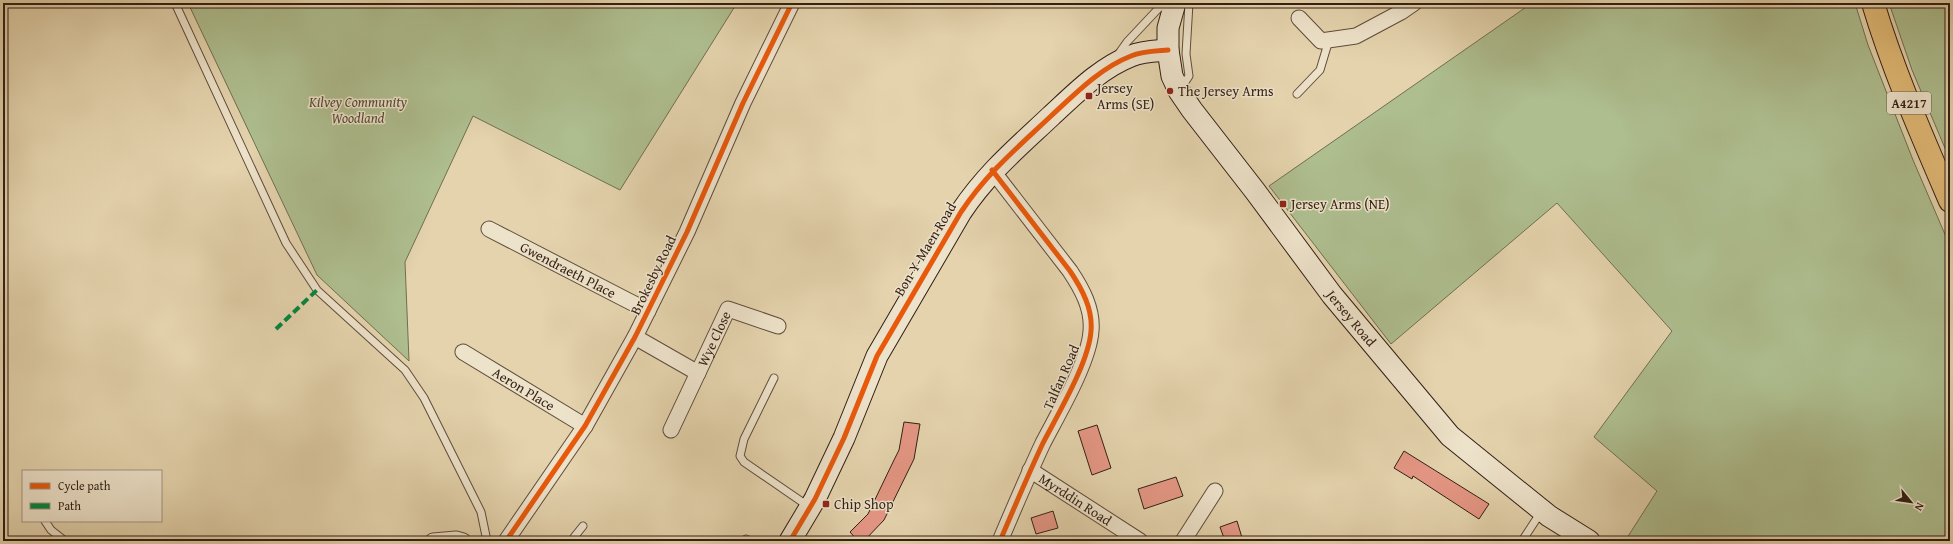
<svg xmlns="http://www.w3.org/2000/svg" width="1953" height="544" font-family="'Gentium Book Plus',serif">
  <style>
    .green { fill: #aebe8f; stroke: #706e51 }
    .building { fill: #e59785; stroke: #331f13 }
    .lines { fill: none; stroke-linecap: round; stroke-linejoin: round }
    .lane-casing { stroke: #5f4c3a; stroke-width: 9 }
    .street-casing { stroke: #5f4c3a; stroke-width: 17 }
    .secondary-casing { stroke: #331f13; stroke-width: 23 }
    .primary-casing { stroke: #331f13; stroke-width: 24 }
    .lane { stroke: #ede2ca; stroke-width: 7 }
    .street { stroke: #ede2ca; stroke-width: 15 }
    .secondary { stroke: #ede2ca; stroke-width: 21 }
    .primary { stroke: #e2ba76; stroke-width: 22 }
    .quiet { stroke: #00873e; stroke-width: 4; stroke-dasharray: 8 4; stroke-linecap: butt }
    .cycleway-casing { stroke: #ede2ca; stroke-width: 8 }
    .cycleway { stroke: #e8590c; stroke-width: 5 }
    .poi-dot { fill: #8f2418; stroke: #ede2ca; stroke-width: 1.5 }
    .labels { text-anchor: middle; stroke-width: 3; stroke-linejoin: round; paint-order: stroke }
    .shield { fill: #ede2ca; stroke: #6b5a4a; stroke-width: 1 }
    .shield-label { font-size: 13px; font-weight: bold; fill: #331f13 }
    .poi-label { font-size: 14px; fill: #331f13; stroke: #ede2ca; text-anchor: start }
    .park-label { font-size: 14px; font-style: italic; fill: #524732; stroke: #ede2ca }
    .street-label { font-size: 14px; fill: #331f13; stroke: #ede2ca }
  </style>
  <rect width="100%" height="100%" fill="#e4d3ad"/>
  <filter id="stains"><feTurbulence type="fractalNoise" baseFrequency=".005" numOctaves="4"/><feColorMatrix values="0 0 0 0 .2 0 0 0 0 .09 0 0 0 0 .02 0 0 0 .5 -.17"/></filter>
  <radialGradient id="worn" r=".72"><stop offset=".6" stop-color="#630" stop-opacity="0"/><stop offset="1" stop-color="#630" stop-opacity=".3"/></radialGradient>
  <path class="green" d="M188 3H737L620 190 473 116 405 262 409 361 317 275Z
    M1532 3H1855L1868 45 1913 160 1950 246V541H1625L1657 491 1594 437 1672 331 1557 203 1391 344 1269 186Z
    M1889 3H1950V160L1912 70Z"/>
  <path class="building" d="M904 422 920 424 914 459 884 520 864 541H858L850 532 868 514 894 460 899 450Z
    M1097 425 1111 468 1092 475 1078 431Z
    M1404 451 1489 504 1479 519 1413 476 1412 479 1394 468Z
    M1176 477 1183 496 1144 509 1138 489Z
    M1053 511 1058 528 1036 534 1031 518Z
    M1237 521 1243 541H1225L1220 527Z"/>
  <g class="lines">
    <defs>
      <path id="lane" d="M175 3 286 243 317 290 405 370 424 398 481 512 487 541
        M1117 56 1127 42 1158 9 1163 5 1172 3
        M1181 88 1189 76 1186 54 1189 3
        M1297 94 1320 70 1329 40
        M774 378 744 439 740 456 744 462 808 506
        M45 521 51 530 65 541
        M571 541 583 526
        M743 541 746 539 750 541
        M1522 541 1541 512"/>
      <g id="street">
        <path d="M1299 18 1321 41 1356 36 1401 12 1414 3"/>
        <path d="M992 170 1070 271C1082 289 1093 309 1091 331 1089 362 1058 414 1043 443 1028 475 1014 508 1000 541"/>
        <path id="s1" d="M489 229 648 311"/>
        <path d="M635 337 698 373"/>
        <path id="s2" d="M463 352 585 426"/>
        <path id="s3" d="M671 430 728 309 778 326"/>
        <path id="s4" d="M1030 470 1140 541"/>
        <path d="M433 541 456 539 463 541"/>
        <path d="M506 541 585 426 635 337 687 232 743 103 792 3"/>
        <path d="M1183 541 1215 491"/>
      </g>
      <g id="secondary">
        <path id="s5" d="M1175 3 1168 28V50L1172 76 1179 91 1192 110 1255 191 1332 295 1450 436 1549 516 1589 541"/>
        <path d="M790 541 815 499 844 438 877 356 961 212C987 173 1017 148 1051 116 1075 94 1100 68 1131 56 1142 51 1156 51 1168 50"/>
      </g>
      <path id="primary" d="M1873 3C1893 70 1922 136 1950 201"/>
    </defs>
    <use href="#lane" class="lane-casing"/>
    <use href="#street" class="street-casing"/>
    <use href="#secondary" class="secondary-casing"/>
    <use href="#primary" class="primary-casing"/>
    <use href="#lane" class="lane"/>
    <use href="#street" class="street"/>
    <use href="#secondary" class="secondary"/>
    <use href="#primary" class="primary"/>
    <path class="quiet" d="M276 329 317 290"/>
    <defs>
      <path id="cycleway" d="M992 170 1070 271C1082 289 1093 309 1091 331 1089 362 1058 414 1043 443 1028 475 1014 508 1000 541
        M506 541 585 426 635 337 687 232 743 103 792 3
        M790 541 815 499 844 438 877 356 961 212C987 173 1017 148 1051 116 1075 94 1100 68 1131 56 1142 51 1156 51 1168 50"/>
    </defs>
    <use href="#cycleway" class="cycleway-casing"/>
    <use href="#cycleway" class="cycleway"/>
  </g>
  <g class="poi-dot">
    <circle cx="1170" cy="91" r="4"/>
    <rect x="1085" y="92" width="8" height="8" rx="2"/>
    <rect x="1279" y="200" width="8" height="8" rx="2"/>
    <rect x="822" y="500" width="8" height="8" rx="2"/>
  </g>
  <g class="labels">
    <rect class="shield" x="1887" y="92" width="44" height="22" rx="3"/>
    <g class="shield-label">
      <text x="1909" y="108">A4217</text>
    </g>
    <g class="poi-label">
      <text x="1097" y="93">Jersey<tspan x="1097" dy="16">Arms (SE)</tspan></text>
      <text x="1178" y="96">The Jersey Arms</text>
      <text x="1291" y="209">Jersey Arms (NE)</text>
      <text x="834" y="509">Chip Shop</text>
    </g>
    <g class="park-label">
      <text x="358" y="107">Kilvey Community<tspan x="358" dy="16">Woodland</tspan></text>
    </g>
    <g class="street-label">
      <text transform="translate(925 249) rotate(-59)" y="5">Bon-Y-Maen Road</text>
      <text dy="5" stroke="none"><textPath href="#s1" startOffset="89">Gwendraeth Place</textPath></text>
      <text transform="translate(653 275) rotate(-64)" y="5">Brokesby Road</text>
      <text dy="5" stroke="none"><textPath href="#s5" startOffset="376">Jersey Road</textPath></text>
      <text dy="5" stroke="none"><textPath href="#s3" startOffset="101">Wye Close</textPath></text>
      <text transform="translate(1061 377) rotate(-66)" y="5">Talfan Road</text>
      <text dy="5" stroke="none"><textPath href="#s2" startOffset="71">Aeron Place</textPath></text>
      <text dy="5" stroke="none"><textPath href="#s4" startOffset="54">Myrddin Road</textPath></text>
    </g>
  </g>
  <rect width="1953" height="544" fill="none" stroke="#e4d3ad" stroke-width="16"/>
  <rect x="4" y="4" width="1945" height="536" fill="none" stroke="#331f13" stroke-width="2"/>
  <rect x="8" y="8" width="1937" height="528" fill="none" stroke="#331f13"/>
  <rect x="22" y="470" width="140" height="52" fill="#ede2ca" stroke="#a39481"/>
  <rect x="30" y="483" width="20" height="6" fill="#e8590c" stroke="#a39481"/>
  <text x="58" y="490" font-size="12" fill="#331f13">Cycle path</text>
  <rect x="30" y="503" width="20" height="6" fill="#00873e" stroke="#a39481"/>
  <text x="58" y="510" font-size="12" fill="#331f13">Path</text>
  <g transform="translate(1911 502) rotate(119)" stroke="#ede2ca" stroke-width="3" paint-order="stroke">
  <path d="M0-3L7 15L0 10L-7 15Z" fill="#331f13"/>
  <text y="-6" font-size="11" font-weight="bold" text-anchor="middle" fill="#331f13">N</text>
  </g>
  <rect width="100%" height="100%" filter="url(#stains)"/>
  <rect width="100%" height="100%" fill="url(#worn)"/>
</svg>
